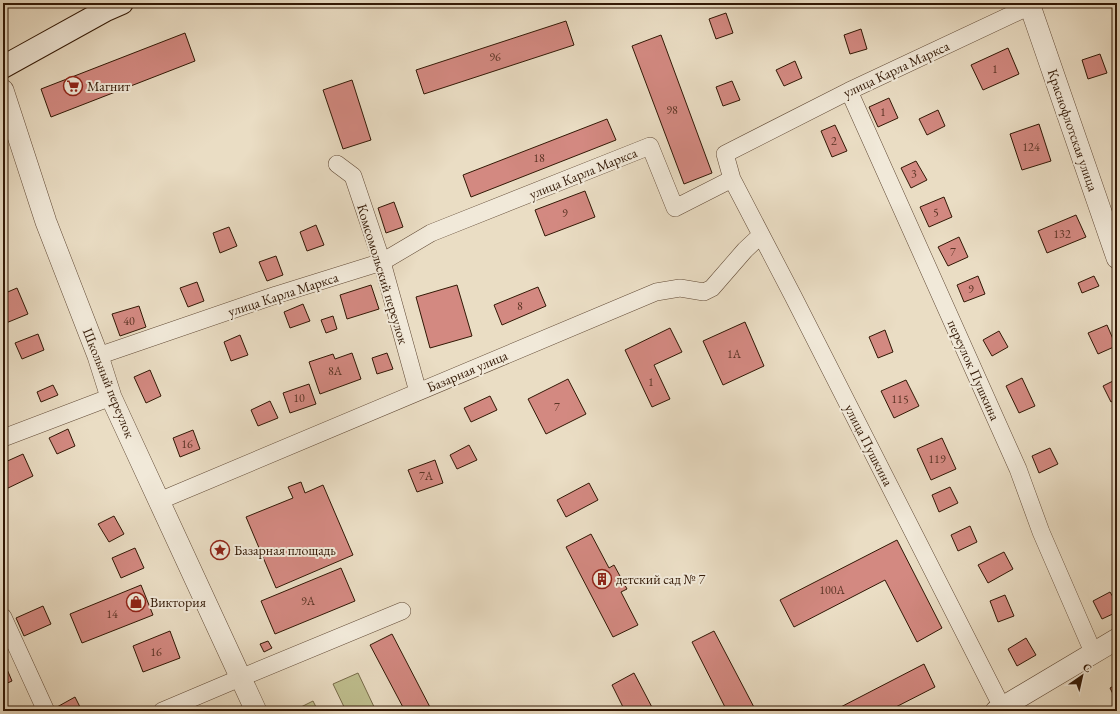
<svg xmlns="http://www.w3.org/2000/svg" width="1120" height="714" font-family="'EB Garamond',serif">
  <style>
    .green { fill: #bfbf8f; stroke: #786c4a }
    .building { fill: #d38981; stroke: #321805 }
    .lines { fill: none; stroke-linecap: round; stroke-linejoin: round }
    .minor-casing { stroke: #604935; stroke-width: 18 }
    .tertiary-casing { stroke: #604935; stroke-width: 22 }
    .secondary-casing { stroke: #321805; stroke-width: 24 }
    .minor { stroke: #f1e9d9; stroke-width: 17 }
    .tertiary { stroke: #f1e9d9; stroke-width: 21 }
    .secondary { stroke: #f1e9d9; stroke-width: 22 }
    .labels { text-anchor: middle; stroke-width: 4; stroke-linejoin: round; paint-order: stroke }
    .number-label { font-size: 12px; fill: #5a3424 }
    .street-label { font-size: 14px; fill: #321805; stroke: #f1e9d9 }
    .poi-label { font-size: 14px; fill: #321805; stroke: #f1e9d9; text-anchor: start }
  </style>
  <rect width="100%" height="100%" fill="#eaddc4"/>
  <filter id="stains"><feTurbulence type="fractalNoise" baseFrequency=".005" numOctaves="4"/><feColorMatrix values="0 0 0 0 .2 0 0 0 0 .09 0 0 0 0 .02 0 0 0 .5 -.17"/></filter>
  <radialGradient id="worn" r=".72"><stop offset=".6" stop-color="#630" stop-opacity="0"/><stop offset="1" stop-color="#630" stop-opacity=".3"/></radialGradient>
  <path class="green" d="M358 673 376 711H346L333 684Z
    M313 701 318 711H293Z"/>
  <path class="building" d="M970 3H981L971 6Z
    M726 13 733 33 716 39 709 19Z
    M566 21 574 45 424 94 416 70Z
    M861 29 867 49 850 54 844 35Z
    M185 33 195 61 51 117 41 89Z
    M661 35 712 173 684 184 632 46Z
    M1008 48 1019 74 983 90 971 65Z
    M1100 54 1107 73 1088 79 1082 60Z
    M795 61 802 78 784 86 776 70Z
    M352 80 371 140 343 149 323 90Z
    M732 81 740 100 723 106 716 87Z
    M889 98 898 118 878 127 869 107Z
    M938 110 945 126 927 135 919 119Z
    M607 119 616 140 471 197 463 175Z
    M1039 124 1051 161 1022 170 1010 134Z
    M835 125 847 151 832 157 821 131Z
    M916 161 927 180 911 188 901 168Z
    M585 191 595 217 545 236 535 210Z
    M944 197 952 217 929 227 920 207Z
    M394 202 403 227 386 233 378 208Z
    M1076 215 1086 237 1047 253 1038 231Z
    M316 225 324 245 307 251 300 232Z
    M229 227 237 246 220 253 213 233Z
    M959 237 968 257 948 266 938 247Z
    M276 256 283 275 267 281 259 262Z
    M978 276 985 294 964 302 957 285Z
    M1094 276 1099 286 1082 293 1078 283Z
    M197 282 204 301 188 307 180 288Z
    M371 285 379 309 347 319 340 295Z
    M457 285 472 336 430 348 416 297Z
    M538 287 546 306 502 325 494 305Z
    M17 288 28 314 6 323 3 317V294Z
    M303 304 310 321 290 328 284 312Z
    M139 306 146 327 120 336 112 314Z
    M333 316 337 329 326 333 321 320Z
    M745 322 764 366 723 385 703 341Z
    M1107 325 1116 346 1098 354 1088 333Z
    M670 328 682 352 654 365 670 399 652 407 625 350Z
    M885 330 893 352 878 358 869 337Z
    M999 331 1008 347 992 356 983 340Z
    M38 334 44 350 22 359 15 343Z
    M240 335 248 355 231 361 224 342Z
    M352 353 361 379 320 394 309 362 333 354 335 359Z
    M387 353 393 369 377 374 372 358Z
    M150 370 161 396 146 403 134 377Z
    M1022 378 1035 406 1019 413 1006 386Z
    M568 379 586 414 546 434 528 399Z
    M1117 379V399L1111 402 1103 386Z
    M906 380 919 406 894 418 881 391Z
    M309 384 316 404 290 413 283 393Z
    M53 385 58 395 41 402 37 392Z
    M490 396 497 410 471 422 464 408Z
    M270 401 278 418 258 426 251 410Z
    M68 429 75 446 57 454 49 438Z
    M193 430 200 449 180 457 173 438Z
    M942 438 956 469 931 480 917 449Z
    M469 445 477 460 457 469 450 455Z
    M1050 448 1058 464 1039 473 1032 456Z
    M23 454 33 476 4 490 3 463Z
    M435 460 443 483 417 492 408 470Z
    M301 482 305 493 323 485 353 555 276 588 246 517 293 498 288 487Z
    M589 483 598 500 566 517 557 500Z
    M950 487 958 503 939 512 932 495Z
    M114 516 124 534 109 542 98 524Z
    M970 526 977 542 958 551 951 535Z
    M591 534 609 568 614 565 627 589 621 592 638 625 613 637 566 547Z
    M897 540 942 628 917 642 885 580 794 627 780 600Z
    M135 548 144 568 121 578 112 558Z
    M1004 552 1013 569 988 583 978 565Z
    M341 568 355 601 275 634 261 601Z
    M141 585 153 615 82 643 70 614Z
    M1110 592 1117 604V612L1102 619 1093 601Z
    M1005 595 1014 616 998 622 990 601Z
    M43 606 51 624 24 636 16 618Z
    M170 631 180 658 143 672 133 646Z
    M714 631 756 711H727L692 642Z
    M392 634 432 711H405L370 645Z
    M1026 638 1036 655 1017 666 1008 649Z
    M268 641 272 648 264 652 260 644Z
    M924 664 935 687 888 711H833Z
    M6 667 12 681 3 685V668Z
    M634 673 654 711H625L612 685Z
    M1117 684V702L1110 688Z
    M75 697 82 711H59L57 707Z"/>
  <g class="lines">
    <defs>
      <path id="minor" d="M849 91 1018 469 1041 532 1093 652
        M337 164 353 176 382 262 418 392
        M732 179 793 296 1004 711
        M98 356 276 295 382 262 431 233 650 146 675 208 732 179 725 154 849 91 1030 6
        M3 438 111 397
        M159 501 656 292 680 288 704 292 712 288 745 250 761 235
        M3 617 46 711
        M162 711 240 678 402 611"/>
      <path id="tertiary" d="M1029 3 1117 258
        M3 90 46 222 98 356 111 397 256 711
        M996 711 1117 639"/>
      <path id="secondary" d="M3 67 106 10 122 3"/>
    </defs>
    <use href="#minor" class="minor-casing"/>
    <use href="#tertiary" class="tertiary-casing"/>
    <use href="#secondary" class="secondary-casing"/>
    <use href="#minor" class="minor"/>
    <use href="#tertiary" class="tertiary"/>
    <use href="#secondary" class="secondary"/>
  </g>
  <defs>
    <symbol id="supermarket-ring" viewBox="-11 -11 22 22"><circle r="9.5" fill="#f1e9d9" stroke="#8f2418" stroke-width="1.5"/><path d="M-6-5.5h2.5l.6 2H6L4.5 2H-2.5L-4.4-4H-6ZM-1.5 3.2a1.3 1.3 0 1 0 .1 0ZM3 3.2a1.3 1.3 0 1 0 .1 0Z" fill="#8f2418"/></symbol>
    <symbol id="sight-ring" viewBox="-11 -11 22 22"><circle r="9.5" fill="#f1e9d9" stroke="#8f2418" stroke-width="1.5"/><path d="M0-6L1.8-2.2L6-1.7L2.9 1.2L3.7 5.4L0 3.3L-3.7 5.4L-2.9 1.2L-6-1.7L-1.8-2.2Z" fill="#8f2418"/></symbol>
    <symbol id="building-ring" viewBox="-11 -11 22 22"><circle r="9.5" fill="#f1e9d9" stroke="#8f2418" stroke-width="1.5"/><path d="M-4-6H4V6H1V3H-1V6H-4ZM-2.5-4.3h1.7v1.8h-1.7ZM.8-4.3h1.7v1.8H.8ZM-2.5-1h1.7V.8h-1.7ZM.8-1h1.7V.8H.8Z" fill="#8f2418"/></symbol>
    <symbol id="shop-ring" viewBox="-11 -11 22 22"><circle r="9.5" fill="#f1e9d9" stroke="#8f2418" stroke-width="1.5"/><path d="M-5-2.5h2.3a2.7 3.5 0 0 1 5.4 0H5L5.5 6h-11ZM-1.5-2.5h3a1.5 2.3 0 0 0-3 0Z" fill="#8f2418"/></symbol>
  </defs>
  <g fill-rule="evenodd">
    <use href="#supermarket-ring" x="62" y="75" width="22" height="22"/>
    <use href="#sight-ring" x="209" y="539" width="22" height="22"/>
    <use href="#building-ring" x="591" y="568" width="22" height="22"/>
    <use href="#shop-ring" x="125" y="591" width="22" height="22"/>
  </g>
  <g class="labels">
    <g class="number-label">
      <text x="495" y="61">96</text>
      <text x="995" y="73">1</text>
      <text x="672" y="114">98</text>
      <text x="883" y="116">1</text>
      <text x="834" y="145">2</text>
      <text x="1031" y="151">124</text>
      <text x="539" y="162">18</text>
      <text x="914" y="178">3</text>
      <text x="936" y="216">5</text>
      <text x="565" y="217">9</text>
      <text x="1062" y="238">132</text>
      <text x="953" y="256">7</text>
      <text x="971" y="293">9</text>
      <text x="520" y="310">8</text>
      <text x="129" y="325">40</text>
      <text x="734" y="358">1А</text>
      <text x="335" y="375">8А</text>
      <text x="651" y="386">1</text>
      <text x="299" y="402">10</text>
      <text x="900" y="403">115</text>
      <text x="557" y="411">7</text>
      <text x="187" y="448">16</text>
      <text x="937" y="463">119</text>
      <text x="426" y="480">7А</text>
      <text x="832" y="594">100А</text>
      <text x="308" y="605">9А</text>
      <text x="112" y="618">14</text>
      <text x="156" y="656">16</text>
    </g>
    <g class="street-label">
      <text transform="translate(896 69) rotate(-25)" y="5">улица Карла Маркса</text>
      <text transform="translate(1073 130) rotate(71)" y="5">Краснофлотская улица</text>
      <text transform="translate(583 173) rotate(-22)" y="5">улица Карла Маркса</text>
      <text transform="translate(383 274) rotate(73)" y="5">Комсомольский переулок</text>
      <text transform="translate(283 294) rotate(-18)" y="5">улица Карла Маркса</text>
      <text transform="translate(974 370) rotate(66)" y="5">переулок Пушкина</text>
      <text transform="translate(467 371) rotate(-23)" y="5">Базарная улица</text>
      <text transform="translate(109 383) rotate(68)" y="5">Школьный переулок</text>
      <text transform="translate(869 445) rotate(63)" y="5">улица Пушкина</text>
    </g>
    <g class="poi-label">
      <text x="87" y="91">Магнит</text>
      <text x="234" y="555">Базарная площадь</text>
      <text x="616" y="584">детский сад № 7</text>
      <text x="150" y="607">Виктория</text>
    </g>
  </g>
  <rect width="1120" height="714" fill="none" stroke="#eaddc4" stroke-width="16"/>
  <rect x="4" y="4" width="1112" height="706" fill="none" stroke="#321805" stroke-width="2"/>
  <rect x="8" y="8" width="1104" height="698" fill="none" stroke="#321805"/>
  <g transform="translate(1082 676) rotate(34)" stroke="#f1e9d9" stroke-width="3" paint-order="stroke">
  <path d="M0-3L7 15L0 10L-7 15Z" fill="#321805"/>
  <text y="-6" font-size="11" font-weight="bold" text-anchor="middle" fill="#321805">С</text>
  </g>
  <rect width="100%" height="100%" filter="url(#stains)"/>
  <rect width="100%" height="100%" fill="url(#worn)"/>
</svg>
